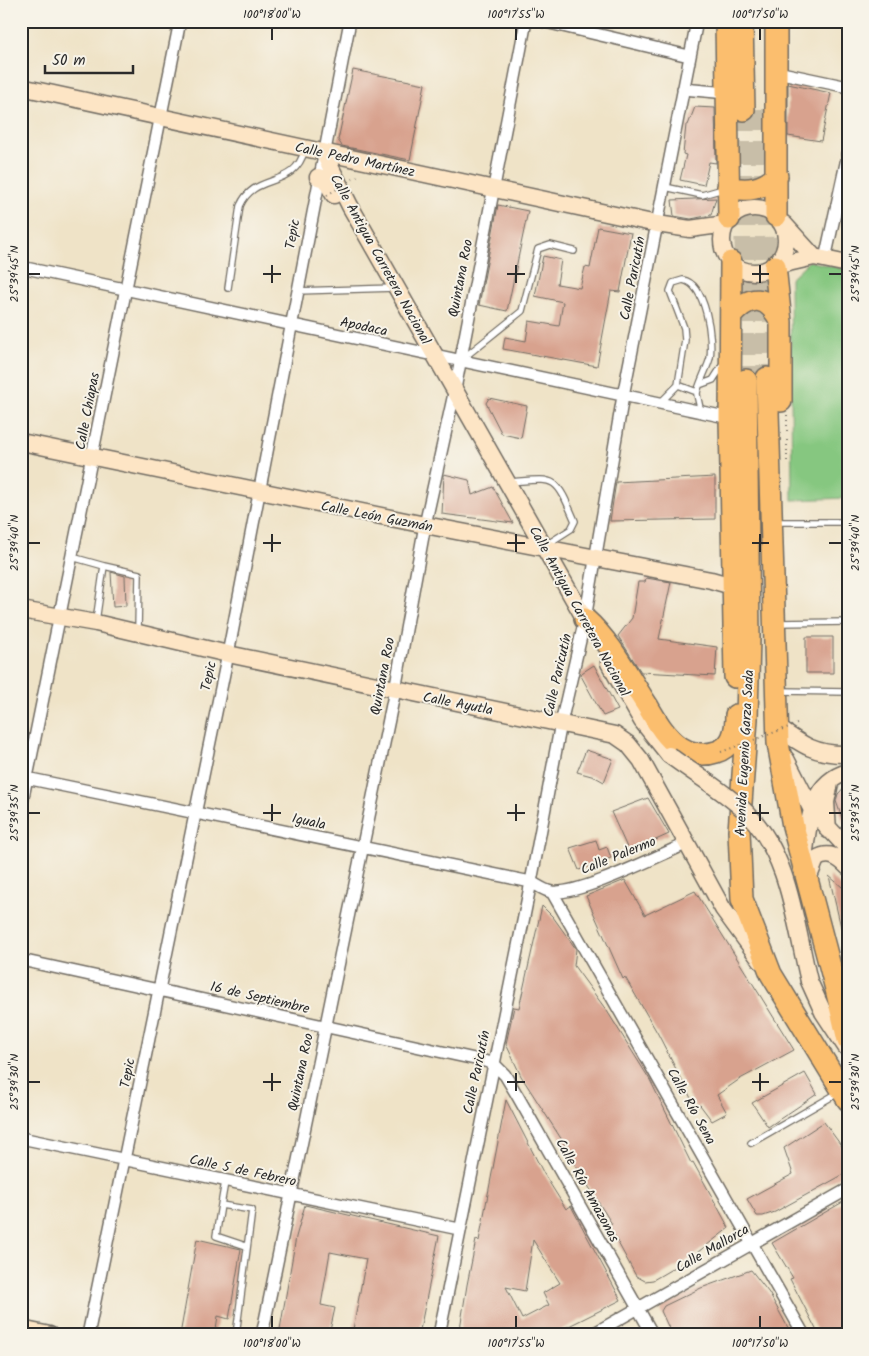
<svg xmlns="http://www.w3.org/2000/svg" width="869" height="1356" font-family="Kalam,sans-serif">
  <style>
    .green { fill: #86c780; stroke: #587956 }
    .building { fill: #d8a28e; fill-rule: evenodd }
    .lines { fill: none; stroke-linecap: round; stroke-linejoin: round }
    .highway-tunnel { stroke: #c8bea8; stroke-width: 21; stroke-dasharray: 21 11; stroke-linecap: butt }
    .lane-casing { stroke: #706b62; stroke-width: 8 }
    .street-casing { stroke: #706b62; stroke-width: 14 }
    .secondary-casing { stroke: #706b62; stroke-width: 19 }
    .highway-casing { stroke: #706b62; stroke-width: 24 }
    .path { stroke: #706b62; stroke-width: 2; stroke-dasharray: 1 4; stroke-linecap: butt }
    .lane { stroke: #fff; stroke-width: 5.5 }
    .street { stroke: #fff; stroke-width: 11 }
    .secondary { stroke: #fde5c5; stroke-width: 16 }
    .highway { stroke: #fbbe6e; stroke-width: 21 }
    .secondary-bridge-casing { stroke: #706b62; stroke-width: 19; stroke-linecap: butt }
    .path-bridge { stroke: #706b62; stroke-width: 2; stroke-dasharray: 1 4; stroke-linecap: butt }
    .secondary-bridge { stroke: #fde5c5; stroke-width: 16 }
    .ticks { fill: none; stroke: #2b2b2b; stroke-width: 2 }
    .labels { text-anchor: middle; stroke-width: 4; stroke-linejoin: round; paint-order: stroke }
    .street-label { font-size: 14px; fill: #2b2b2b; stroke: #f7f3e8 }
    .neatline { fill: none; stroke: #2b2b2b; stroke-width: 2 }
    .ticks-label { font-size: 12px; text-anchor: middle; fill: #2b2b2b }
  </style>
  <rect width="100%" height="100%" fill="#f7f3e8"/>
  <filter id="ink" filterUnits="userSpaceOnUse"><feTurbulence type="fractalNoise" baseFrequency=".02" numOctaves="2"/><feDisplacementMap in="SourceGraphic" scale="10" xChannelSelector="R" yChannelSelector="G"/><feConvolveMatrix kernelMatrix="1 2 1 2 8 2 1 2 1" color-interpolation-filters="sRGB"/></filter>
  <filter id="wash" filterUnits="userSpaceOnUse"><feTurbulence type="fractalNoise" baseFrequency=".0096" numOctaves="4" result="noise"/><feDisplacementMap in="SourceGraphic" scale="20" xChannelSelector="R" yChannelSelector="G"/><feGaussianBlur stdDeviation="1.12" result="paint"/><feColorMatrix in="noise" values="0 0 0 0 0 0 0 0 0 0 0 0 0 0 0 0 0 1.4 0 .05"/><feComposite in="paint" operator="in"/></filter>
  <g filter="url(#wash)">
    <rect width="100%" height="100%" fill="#efe3c7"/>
    <path class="green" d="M809 261 848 270V498L792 500 790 279Z"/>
    <g id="blocks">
      <path class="building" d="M353 70 425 84 410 160 342 146 338 140Z
        M788 84 831 93 821 141 788 136Z
        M695 107 715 108 716 163 709 162 704 185 680 180 686 155 683 154 686 125H688Z
        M716 198 711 215 691 219 674 216 672 200Z
        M498 205 528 211 507 311 479 305Z
        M598 227 631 233 620 292 611 291 597 366 503 349 505 337 526 341 529 321 559 326 563 302 535 296 543 256 561 260 557 284 580 288 585 267 590 268Z
        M489 398 527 406 521 438 502 434 486 403Z
        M444 474 469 480 472 495 493 487 513 523 442 514Z
        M715 477V519L610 521 616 482Z
        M111 572 125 576 126 606 113 607Z
        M646 578 671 582 659 639 717 647 715 676 641 672 618 636 632 618 638 582H645Z
        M806 637H833V673H806Z
        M594 665 618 710 603 716 580 674Z
        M586 750 613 759 604 782 595 777 577 772Z
        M848 783V829L846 830 836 801 838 794Z
        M648 798 669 834 629 852 611 812Z
        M596 840 599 850 607 847 611 858 579 870 570 848Z
        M829 876 848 892V940H844Z
        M625 880 645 915 695 891 794 1050 740 1079 717 1095 727 1113 712 1121 700 1105 696 1108 658 1034 625 977 623 979 586 896Z
        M542 906 553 917 576 949 574 966 607 1011 650 1080 691 1163 693 1162 729 1228 689 1259 653 1280 645 1281 636 1276 609 1226 612 1224 567 1152 569 1151 521 1076 506 1044 514 1007 519 1008Z
        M805 1073 817 1094 768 1127 752 1103Z
        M506 1100 544 1174 566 1209 571 1206 621 1300 559 1331 561 1335H459L467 1285 476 1240 479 1241ZM533 1240 560 1283 543 1293 549 1305 522 1319 506 1287 525 1291Z
        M824 1122 843 1148 848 1145V1172L775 1212 763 1216H757L747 1199 793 1174 784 1148Z
        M848 1199V1335H819L790 1279 793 1278 772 1243Z
        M305 1205 439 1236 419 1335H352L366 1259 330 1252 321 1305 335 1308 329 1335H279L296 1237Z
        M197 1239 241 1249 229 1319 218 1316 215 1335H180Z
        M751 1270 769 1293 792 1335H672L661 1311 664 1306 701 1288Z"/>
    </g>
  </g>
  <g filter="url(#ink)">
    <use href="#blocks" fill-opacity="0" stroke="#706b62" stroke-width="1"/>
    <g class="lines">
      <path class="highway-tunnel" d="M764 109 767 378
        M744 110 746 380"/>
      <defs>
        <path id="lane" d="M665 187 702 195 723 189
          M228 288 240 206C255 171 294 191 305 149
          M297 291 395 288
          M461 360 522 311 538 249 550 245 574 251
          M702 384 713 380 722 366
          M678 385 697 392
          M660 403 678 385 685 340 684 328 670 291 673 283 683 280C706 284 713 338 710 358 708 367 697 387 697 394 698 400 700 407 701 413
          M510 482C557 478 555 475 575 521L571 529 546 545
          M782 522H848
          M72 557 104 566
          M96 621 104 566 139 574 138 631
          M778 623 848 622
          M780 691 848 692
          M751 1143 838 1093
          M221 1205 225 1182
          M236 1335 252 1210 221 1205 216 1236 246 1246"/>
        <path id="street" d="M541 21 689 56
          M777 72 848 87
          M683 89 727 93
          M825 259 848 154
          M21 267 730 418
          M21 777 531 882C537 885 545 891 552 892 581 895 657 856 686 844
          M21 807 180 21
          M552 892 804 1335
          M21 960 493 1063 505 1075 517 1095 653 1335
          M21 1138 459 1229
          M88 1335 228 654 350 21
          M262 1335 395 690 425 525 455 389 526 21
          M439 1335 531 882 561 723 585 619 623 396 697 21
          M591 1335 848 1189"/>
        <path id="secondary" d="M21 87 657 224 690 229 726 224
          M323 152 350 206 590 628
          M318 177 325 179 334 195
          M722 240a32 32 0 1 1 64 0a32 32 0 1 1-64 0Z
          M784 224 814 257
          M775 266 814 257 848 264
          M21 442 425 525 711 580 732 586
          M21 610 96 623 228 654 615 735 628 744 641 760 723 909 761 961
          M609 663 642 721 669 755
          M777 727C802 745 816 755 848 754
          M786 759 812 810 848 849
          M828 830 826 802 830 783
          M804 858C809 824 809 783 848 772
          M808 879 816 859C829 851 838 857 848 867
          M809 981 823 1012 846 1047
          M21 1329 50 1335"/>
        <path id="highway" d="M726 21 729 219
          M742 21 744 110
          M728 187C748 192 762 189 777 176
          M776 216V21
          M731 262 730 418 735 677
          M775 266 781 322V401
          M731 316C750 294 767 294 781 322
          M767 378 778 743 793 826 836 989 848 1040
          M746 380 749 637 747 719 739 831 742 899 771 974 848 1100
          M585 619C611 642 628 676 647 705 656 720 665 737 680 747 690 754 704 756 716 752 733 747 736 731 736 715"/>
      </defs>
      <use href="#lane" class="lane-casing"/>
      <use href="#street" class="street-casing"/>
      <use href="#secondary" class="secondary-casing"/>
      <use href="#highway" class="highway-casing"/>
      <path class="path" d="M787 415V465"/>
      <use href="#lane" class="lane"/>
      <use href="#street" class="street"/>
      <use href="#secondary" class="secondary"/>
      <use href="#highway" class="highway"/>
      <defs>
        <path id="secondary-bridge" d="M669 755C694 774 723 790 746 812 790 855 795 924 809 981"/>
      </defs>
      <use href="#secondary-bridge" class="secondary-bridge-casing"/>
      <path class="path-bridge" d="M327 195 360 175
        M721 752 797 724"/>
      <use href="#secondary-bridge" class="secondary-bridge"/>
    </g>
  </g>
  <path class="ticks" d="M272 28V40M516 28V40M760 28V40M272 265V283M516 265V283M760 265V283M28 274H40M263 274H281M507 274H525M752 274H769M829 274H842M272 534V552M516 534V552M760 534V552M28 543H40M263 543H281M507 543H525M752 543H769M829 543H842M272 804V821M516 804V821M760 804V821M28 813H40M263 813H281M507 813H525M752 813H769M829 813H842M272 1073V1091M516 1073V1091M760 1073V1091M28 1082H40M263 1082H281M507 1082H525M752 1082H769M829 1082H842M272 1316V1328M516 1316V1328M760 1316V1328"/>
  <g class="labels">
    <g class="street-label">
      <text transform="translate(355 159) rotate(12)" y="5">Calle Pedro Martínez</text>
      <text transform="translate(292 234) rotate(-80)" y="5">Tepic</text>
      <text transform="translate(381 259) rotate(61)" y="5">Calle Antigua Carretera Nacional</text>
      <text transform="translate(460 278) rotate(-79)" y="5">Quintana Roo</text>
      <text transform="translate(632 278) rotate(-79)" y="5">Calle Paricutín</text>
      <text transform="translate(364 326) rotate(12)" y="5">Apodaca</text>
      <text transform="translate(87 411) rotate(-79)" y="5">Calle Chiapas</text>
      <text transform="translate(377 516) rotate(11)" y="5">Calle León Guzmán</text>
      <text transform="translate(580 611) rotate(61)" y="5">Calle Antigua Carretera Nacional</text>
      <text transform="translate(557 675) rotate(-77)" y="5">Calle Paricutín</text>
      <text transform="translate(208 676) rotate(-78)" y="5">Tepic</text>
      <text transform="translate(382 676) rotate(-79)" y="5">Quintana Roo</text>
      <text transform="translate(458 703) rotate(11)" y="5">Calle Ayutla</text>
      <text transform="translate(744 753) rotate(-87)" y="5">Avenida Eugenio Garza Sada</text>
      <text transform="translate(309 821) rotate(12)" y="5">Iguala</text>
      <text transform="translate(618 855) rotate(-22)" y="5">Calle Palermo</text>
      <text transform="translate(260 997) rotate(13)" y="5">16 de Septiembre</text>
      <text transform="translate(300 1072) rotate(-78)" y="5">Quintana Roo</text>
      <text transform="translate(476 1072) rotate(-78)" y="5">Calle Paricutín</text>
      <text transform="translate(127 1073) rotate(-79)" y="5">Tepic</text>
      <text transform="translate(692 1106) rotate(61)" y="5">Calle Río Sena</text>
      <text transform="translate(243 1170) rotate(12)" y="5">Calle 5 de Febrero</text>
      <text transform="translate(588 1190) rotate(61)" y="5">Calle Río Amazonas</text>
      <text transform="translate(712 1248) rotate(-30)" y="5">Calle Mallorca</text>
    </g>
  </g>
  <rect width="869" height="1356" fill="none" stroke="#f7f3e8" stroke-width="55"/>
  <path d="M45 65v8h88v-8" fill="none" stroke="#2b2b2b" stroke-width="2.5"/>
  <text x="52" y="65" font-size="15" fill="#2b2b2b" stroke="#f7f3e8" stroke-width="4" paint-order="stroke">50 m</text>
  <rect x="28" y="28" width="814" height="1300" class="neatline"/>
  <g class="ticks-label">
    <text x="272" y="18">100°18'00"W</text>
    <text x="516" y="18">100°17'55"W</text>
    <text x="760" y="18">100°17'50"W</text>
    <text transform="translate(14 274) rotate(-90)" y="4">25°39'45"N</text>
    <text transform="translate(855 274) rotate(-90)" y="4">25°39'45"N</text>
    <text transform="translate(14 543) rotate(-90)" y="4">25°39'40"N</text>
    <text transform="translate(855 543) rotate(-90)" y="4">25°39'40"N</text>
    <text transform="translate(14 813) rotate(-90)" y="4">25°39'35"N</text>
    <text transform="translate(855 813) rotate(-90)" y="4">25°39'35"N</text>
    <text transform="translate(14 1082) rotate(-90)" y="4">25°39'30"N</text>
    <text transform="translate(855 1082) rotate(-90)" y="4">25°39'30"N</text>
    <text x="272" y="1347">100°18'00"W</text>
    <text x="516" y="1347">100°17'55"W</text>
    <text x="760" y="1347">100°17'50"W</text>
  </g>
</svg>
